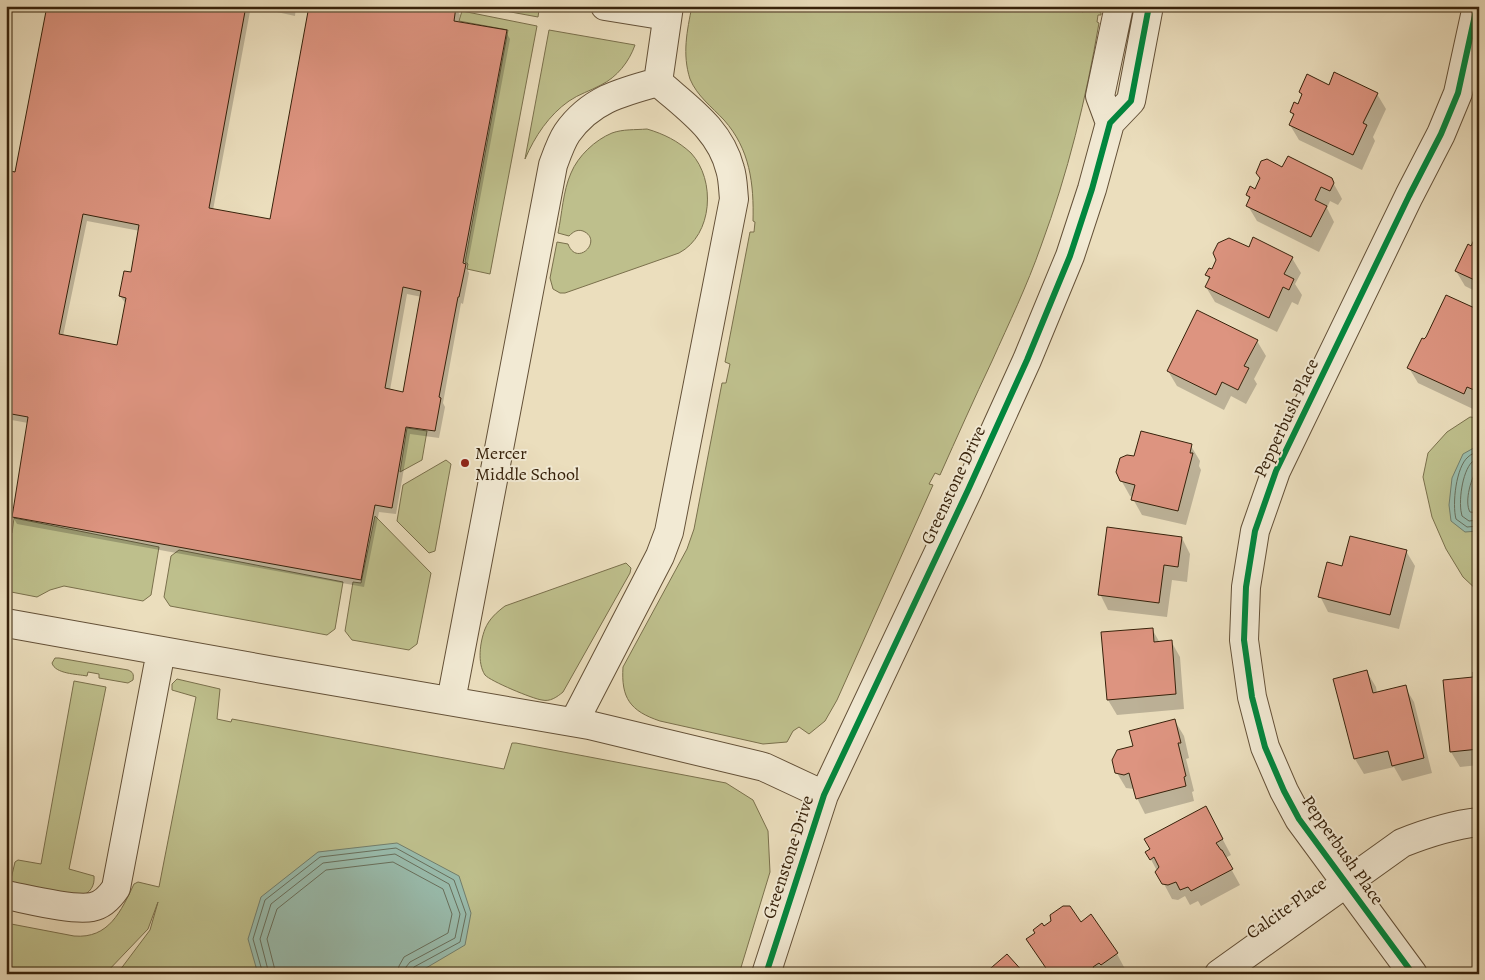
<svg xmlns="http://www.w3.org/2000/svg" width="1485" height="980" font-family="Alegreya,serif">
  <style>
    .green { fill: #bebf8c; stroke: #7a704c }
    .water { fill: #99bcad; stroke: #727e6c }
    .shadow { fill: #0003; fill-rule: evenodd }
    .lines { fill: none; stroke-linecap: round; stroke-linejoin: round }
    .shore { stroke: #686f5c; stroke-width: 1 }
    .building { fill: #dd9480; stroke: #37220b; fill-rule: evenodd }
    .minor-casing { stroke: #645138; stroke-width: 30 }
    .minor { stroke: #f2ead4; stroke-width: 28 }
    .cycleway-casing { stroke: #f2ead4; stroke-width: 9 }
    .cycleway { stroke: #00873e; stroke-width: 6 }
    .poi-dot { fill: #8f2418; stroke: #f2ead4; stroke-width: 2 }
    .labels { text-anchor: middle; stroke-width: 4; stroke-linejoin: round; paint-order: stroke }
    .street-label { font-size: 18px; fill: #37220b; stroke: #f2ead4 }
    .poi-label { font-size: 18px; fill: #37220b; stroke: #f2ead4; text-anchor: start }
  </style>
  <rect width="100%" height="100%" fill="#ebdebd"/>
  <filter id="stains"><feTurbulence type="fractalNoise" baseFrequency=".004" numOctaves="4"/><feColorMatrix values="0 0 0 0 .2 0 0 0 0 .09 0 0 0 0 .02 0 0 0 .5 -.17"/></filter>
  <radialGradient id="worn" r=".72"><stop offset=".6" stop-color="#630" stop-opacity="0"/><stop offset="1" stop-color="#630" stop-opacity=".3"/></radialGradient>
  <path class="green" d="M478 6H529L539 10 538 17Z
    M692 6H1082V12L1092 9V7L1101 13V15H1098L1097 22 1099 23C1086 99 1068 173 1041 246 1027 286 1009 323 992 361 974 399 957 437 940 475L935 473 929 484 933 485 837 700 825 721 809 734 799 727 793 731 787 742 763 744 660 721C630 711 621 698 623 667L687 549 694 529 722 383H726L730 364 725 362 750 232H754L755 222 753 221C754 184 750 149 724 120 712 107 697 96 690 79 682 54 687 31 692 6Z
    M462 11 537 26 490 274 467 269 468 264 465 262 508 30 459 21Z
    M549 30 635 45C629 62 617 77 601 85 590 91 579 94 569 101 549 115 535 136 525 159Z
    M647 129C664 134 678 141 691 153 716 180 713 235 679 253L565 293H560L553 289 550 278 557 242 568 244C577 268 604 240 583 231 577 229 573 232 569 236L558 233C562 214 563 191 571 173 578 156 595 140 612 133 623 129 635 130 647 129Z
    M1470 417 1479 418V592L1463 577 1446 549 1432 517 1423 477 1428 453 1447 432Z
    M407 428 427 431 422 460 400 472Z
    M446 460 451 464 435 551 429 553 397 521 403 485Z
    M375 516 431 573 417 644 409 650 352 640 345 631 353 582 361 583Z
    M14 518 159 547 151 595 143 601 64 586 50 590 37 597 6 591V532L12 533Z
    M179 550 343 582 335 629 327 635 170 606 164 597 171 556Z
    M626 563 631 568 630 573 563 692C557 697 550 702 542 700 533 699 490 681 485 675 477 663 480 642 485 629 489 619 497 612 505 606Z
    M55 658H59L128 670C133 672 134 674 133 680L128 683 99 678V674L88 672 87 676C77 674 55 674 52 663Z
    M177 679 220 689 217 719 231 722 232 719 504 769 512 743H516L726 783 753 800 768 831 770 872 739 974H117L150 930 158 902 148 929 105 974H6V923L74 936C109 939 121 911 134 884L138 882 159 887 196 697 172 690V684Z
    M74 681 106 687 69 869 94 876C95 886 90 893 81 896L12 883 11 879 15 862 18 860 41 864Z"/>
  <path class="water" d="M1479 445V531L1465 532 1451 521 1449 505 1452 478 1463 454Z
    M397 843 459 876 471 913 465 945 426 968 411 974H258L248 939 261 897 318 852Z"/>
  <path class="shadow" d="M49 6H251L213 210 271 221 456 8 460 15 458 23 506 32 510 39 467 268 469 273 463 304 461 303 443 403 445 407 439 438 410 434 396 514 379 512 364 587 17 524 13 517 28 423 6 419V171L16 173ZM87 221 140 231 132 274 120 296 126 304 118 347 63 336ZM407 294 422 297 404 393 390 390Z
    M266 6H296L295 16 268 10Z
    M1329 87 1377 94 1386 109 1373 137 1375 141 1362 170 1299 140 1290 125 1294 117 1291 112 1298 105 1302 96 1300 92Z
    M1283 169 1331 179 1340 195 1342 199 1338 205 1330 201 1327 208 1334 222 1319 252 1257 221 1248 206 1250 200 1247 195Z
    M1479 233V293L1465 286 1456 271 1472 247Z
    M1249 249 1292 258 1301 273 1295 284 1302 295 1298 305 1292 302 1277 332 1215 302 1206 287 1209 280 1207 275Z
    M1479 311V403L1476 401 1473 409 1418 383 1409 368 1424 341Z
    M1257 341 1266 356 1254 379 1257 384 1246 404 1231 396 1224 410 1177 386 1168 371Z
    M1191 446 1200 461 1199 466 1201 470 1186 525 1142 515 1133 499V497L1130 496 1121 480 1135 458Z
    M1182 538 1190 554 1187 582 1172 580 1167 617 1108 610 1100 594Z
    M1406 551 1415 566 1399 629 1328 612 1320 596 1343 568Z
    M1152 629 1160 643 1171 641 1180 657 1184 709 1117 715 1108 700Z
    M1367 672 1376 687 1377 693 1405 687 1414 702 1432 773 1402 781 1394 767 1364 774 1355 759Z
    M1479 673V765L1460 767 1451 752 1474 678Z
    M1175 721 1184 736 1189 758 1186 759 1194 791 1192 792 1194 801 1145 814 1137 798 1134 789 1126 788 1117 773 1135 747Z
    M1214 823 1231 855 1225 858 1240 885 1201 906 1198 901 1190 905 1185 896 1178 900 1172 899 1147 852Z
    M1081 924 1117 954 1125 969 1118 974H1050L1028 940 1043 927Z"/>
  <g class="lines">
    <path class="shore" d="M1479 451C1475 453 1471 454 1468 457 1456 467 1452 504 1456 519L1467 527 1479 526
      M1479 458C1478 458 1472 462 1472 462 1462 472 1458 503 1462 516L1469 521 1479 520
      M1479 467C1471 476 1464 502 1470 512L1479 513
      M263 974 253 939 265 900 320 857 396 848 454 880 466 914 460 942 414 967 411 974
      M269 974 260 939 271 904 323 863 395 854 449 884 460 914 455 938 410 962 406 967 405 974
      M276 974 267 939 277 909 326 870 393 862 443 889 452 914 448 933 404 957 399 966 397 974"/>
  </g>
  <path class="building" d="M47 6H246L209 208 270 219 309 6H453L456 7 454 21 507 30 463 263 466 264 459 297H458L439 397 441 398 435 431 406 427 392 508 375 505 361 580 12 517 28 417 6 413V170L15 172ZM83 214 139 225 131 272 124 271 119 296 126 298 117 345 59 334ZM403 287 421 291 403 392 385 388Z
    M1334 72 1378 93 1363 123 1367 125 1353 155 1289 125 1294 114 1290 112 1294 102 1298 104 1302 94 1299 92 1307 74 1329 85Z
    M1288 156 1332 178 1334 183 1330 191 1321 187 1315 200 1327 206 1311 237 1246 206 1250 197 1246 195 1250 186 1255 189 1260 178 1256 173 1261 161 1267 159 1282 167Z
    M1479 230V282L1455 271 1468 244 1471 246Z
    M1253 237 1293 257 1284 274 1294 279 1289 290 1283 287 1269 318 1205 287 1210 277 1205 275 1209 268 1212 269 1216 260 1213 253 1218 243 1229 238 1249 247Z
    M1446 295 1479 310V392L1467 387 1464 394 1407 368 1422 338 1424 339 1426 337Z
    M1197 310 1258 340 1244 366 1249 368 1238 390 1222 382 1216 395 1167 371Z
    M1141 431 1192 444 1190 453H1193L1178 511 1131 500 1135 485 1120 481 1116 472 1120 458 1127 455 1134 456Z
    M1107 527 1182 537 1178 567 1164 565 1159 603 1098 595Z
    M1350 536 1407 550 1390 615 1318 597 1327 562 1342 566Z
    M1153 628 1154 642 1172 640 1176 694 1107 700 1101 632Z
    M1367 670 1373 693 1406 685 1424 758 1392 766 1388 751 1354 759 1333 679Z
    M1473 672H1479V749L1450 752 1443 680 1473 677Z
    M1175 719 1181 743H1178L1186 776 1184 777 1186 786 1136 799 1129 773 1124 775 1115 773 1112 760 1117 750 1133 746 1129 731Z
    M1206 806 1223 839 1216 843 1221 850H1222L1233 869 1191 891 1188 887 1180 890 1176 882 1168 885 1162 884 1155 872 1159 867 1154 857 1150 860 1145 852 1150 849 1144 839Z
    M1063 906H1070L1081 922 1091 914 1118 953 1101 965 1099 963 1093 967 1097 974H1050L1026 939 1035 933 1033 930 1042 923 1044 926 1051 921 1050 915Z
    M1007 954 1025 974H984Z"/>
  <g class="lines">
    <defs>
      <path id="minor" d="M605 6 667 16
        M1110 123 1100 96 1119 6
        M6 623 268 670 589 725 764 767 824 795
        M451 701 553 165C557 154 561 142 567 133 590 100 621 92 658 82
        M574 722 660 556 669 532 734 199C733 190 733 178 730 169 720 129 687 108 658 82L669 6
        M6 895C27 899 73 911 92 907 103 905 110 897 116 888L161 651
        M766 974 824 795 968 490 1027 360 1070 256 1092 189 1110 123 1131 101 1149 6
        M1219 974 1402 843C1427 833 1452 825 1479 822
        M1413 974 1299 819 1284 791 1265 747 1252 697 1244 640 1246 587 1255 531 1276 471 1409 196 1441 134 1458 93 1477 6"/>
    </defs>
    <use href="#minor" class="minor-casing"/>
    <use href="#minor" class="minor"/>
    <defs>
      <path id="cycleway" d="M766 974 824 795 968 490 1027 360 1070 256 1092 189 1110 123 1131 101 1149 6
        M1413 974 1299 819 1284 791 1265 747 1252 697 1244 640 1246 587 1255 531 1276 471 1409 196 1441 134 1458 93 1477 6"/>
    </defs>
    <use href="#cycleway" class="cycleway-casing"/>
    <use href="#cycleway" class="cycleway"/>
  </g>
  <circle class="poi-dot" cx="465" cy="463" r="5"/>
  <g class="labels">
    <g class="street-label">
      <text transform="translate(1286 418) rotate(-65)" y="6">Pepperbush Place</text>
      <text transform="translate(953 485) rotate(-65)" y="6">Greenstone Drive</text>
      <text transform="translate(1343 850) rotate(55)" y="6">Pepperbush Place</text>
      <text transform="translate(788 857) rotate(-72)" y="6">Greenstone Drive</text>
      <text transform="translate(1286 908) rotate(-35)" y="6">Calcite Place</text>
    </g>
    <g class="poi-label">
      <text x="475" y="459">Mercer<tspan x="475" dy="21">Middle School</tspan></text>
    </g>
  </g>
  <rect width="1485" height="980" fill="none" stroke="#ebdebd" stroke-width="25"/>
  <rect x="8" y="8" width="1470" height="965" fill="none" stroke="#37220b" stroke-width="2.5"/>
  <rect x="12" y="12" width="1460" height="955" fill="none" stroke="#37220b"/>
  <rect width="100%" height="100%" filter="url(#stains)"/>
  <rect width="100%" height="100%" fill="url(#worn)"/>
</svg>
